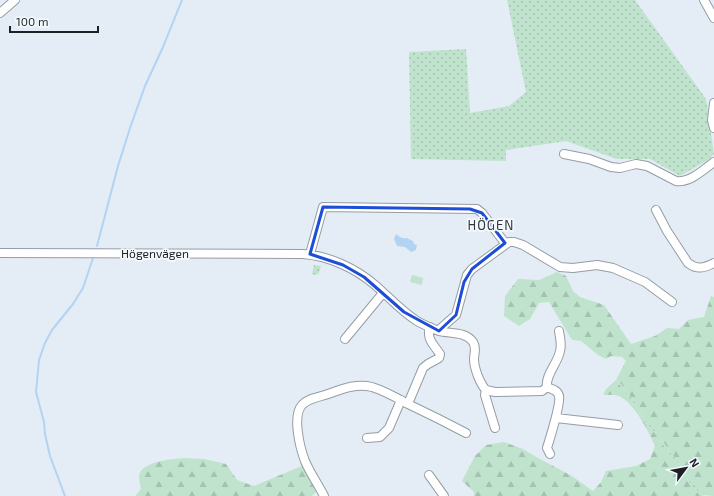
<svg xmlns="http://www.w3.org/2000/svg" width="714" height="496" font-family="'Exo 2',sans-serif">
  <style>
    .grass { fill: url(#grass-dots) }
    .forest { fill: url(#forest-firs) }
    .park { fill: url(#park-tufts) }
    .water { fill: #b3d3f3 }
    .lines { fill: none; stroke-linecap: round; stroke-linejoin: round }
    .stream { stroke: #b3d3f3; stroke-width: 2 }
    .minor-casing { stroke: #959da4; stroke-width: 10 }
    .minor { stroke: #fff; stroke-width: 8 }
    .marked { fill: none; stroke: #1d4ed8; stroke-width: 3; stroke-linejoin: round }
    .labels { text-anchor: middle; stroke-width: 3.5; stroke-linejoin: round; paint-order: stroke }
    .street-label { font-size: 12px; fill: #1e2124; stroke: #f4fafe }
    .neighbourhood-label { font-size: 13px; letter-spacing: 1px; fill: #32383e; stroke: #f4fafe }
  </style>
  <defs>
    <pattern id="grass-dots" width="8" height="8" patternUnits="userSpaceOnUse"><rect width="8" height="8" fill="#bfe3cd"/><path d="M2 2h.1M6 6h.1" fill="none" stroke="#a4c2b0" stroke-width="1.8" stroke-linecap="round"/></pattern>
    <pattern id="forest-firs" width="22" height="20" patternUnits="userSpaceOnUse"><rect width="22" height="20" fill="#bfe3cd"/><path d="M5 1l3.5 6h-7zM16 11l3.5 6h-7z" fill="#a4c2b0"/></pattern>
    <pattern id="park-tufts" width="24" height="20" patternUnits="userSpaceOnUse"><rect width="24" height="20" fill="#bfe3cd"/><path d="M3 7l-1-3M5 7V3M7 7l1-3M15 17l-1-3M17 17v-4M19 17l1-3" fill="none" stroke="#a4c2b0"/></pattern>
  </defs>
  <rect width="100%" height="100%" fill="#e4edf5"/>
  <path class="grass" d="M507 0H635L706 99 714 154 708 160 680 176 650 159H617L566 141 506 150V161L411 159 409 52 466 49 470 113 509 106 526 92Z
    M314 265 321 266 319 273 316 275 312 274Z
    M617 378 702 495 704 496H700L616 380Z"/>
  <path class="forest" d="M557 272 566 276 573 291 580 297 604 305 631 344 655 336 667 328 679 329 688 320 704 317 711 296 714 297V496L702 495 617 378 626 361 622 357 611 356 606 359 598 355 581 341 572 340 549 302 539 303 530 319 519 326 504 316 505 296 518 279 539 280Z
    M616 380 700 496H474V492L462 481 475 456 486 445 504 442 523 449 538 458 572 476 593 491 601 482 606 471 636 466 650 459 655 446C648 430 634 403 619 396 614 394 608 395 603 395L606 389Z
    M184 458 204 459 226 464 237 480 254 486 304 465 318 490 312 496H135L141 489C140 485 139 480 139 476 141 461 173 459 184 458Z"/>
  <path class="park" d="M412 275 423 278 422 285 410 282Z"/>
  <path class="water" d="M396 234C400 237 402 239 407 238L413 241 414 244 417 245 416 250 411 252 405 247 397 246 394 239Z"/>
  <g class="lines">
    <path class="stream" d="M97 246 118 166 130 128 145 86 163 47 182 0
      M65 496 50 456 45 434 44 422 36 392 39 360 45 343 52 330 73 304 83 288 93 258"/>
    <defs>
      <path id="minor" d="M704 0 714 18
        M0 13 15 0
        M714 103 712 120 714 128
        M564 154 589 159 611 167 620 168 636 164 647 166 676 181C690 183 703 170 714 162
        M656 210 667 231 688 263C697 270 704 268 714 263
        M0 253 303 254C329 256 355 268 375 285 389 297 401 311 417 321 424 325 431 328 439 331 450 334 465 331 473 342 477 348 474 353 474 359 474 368 480 384 486 390L495 392 542 391 547 387C551 389 558 390 559 396 561 404 550 438 547 448L550 454
        M310 254 323 207 477 209 482 213 505 243
        M439 331 441 328 456 315 467 275 472 269 509 242H514L523 245 560 267 573 268 597 265 613 268 645 282 672 302
        M345 339 383 293
        M547 387C545 375 558 363 560 351 562 344 560 338 559 331
        M486 390 485 395 495 428
        M410 399 423 368 428 364 439 358 440 354C434 345 426 339 430 327
        M556 418 618 425
        M367 438 380 437 389 428 401 400
        M429 475 444 496
        M324 496C318 484 310 473 305 461 300 448 292 416 302 405 308 398 320 397 328 394 342 389 356 383 372 387 385 391 397 398 408 404 427 413 447 423 466 433"/>
    </defs>
    <use href="#minor" class="minor-casing"/>
    <use href="#minor" class="minor"/>
  </g>
  <path class="marked" d="M323 207 470 209 482 213 505 243 472 269 464 282 456 315 439 331 404 312 364 277 343 265 310 254Z"/>
  <g class="labels">
    <g class="street-label">
      <text x="155" y="258">Högenvägen</text>
    </g>
    <g class="neighbourhood-label">
      <text x="491" y="230">HÖGEN</text>
    </g>
  </g>
  <g transform="translate(686 468) rotate(58)" stroke="#f4fafe" stroke-width="3" paint-order="stroke">
  <path d="M0-3L7 15L0 10L-7 15Z" fill="#1e2124"/>
  <text y="-6" font-size="11" font-weight="bold" text-anchor="middle" fill="#1e2124">N</text>
  </g>
  <path d="M10 26v6h88v-6" fill="none" stroke="#1e2124" stroke-width="2"/>
  <text x="16" y="26" font-size="12" fill="#1e2124" stroke="#f4fafe" stroke-width="3" paint-order="stroke">100 m</text>
</svg>
